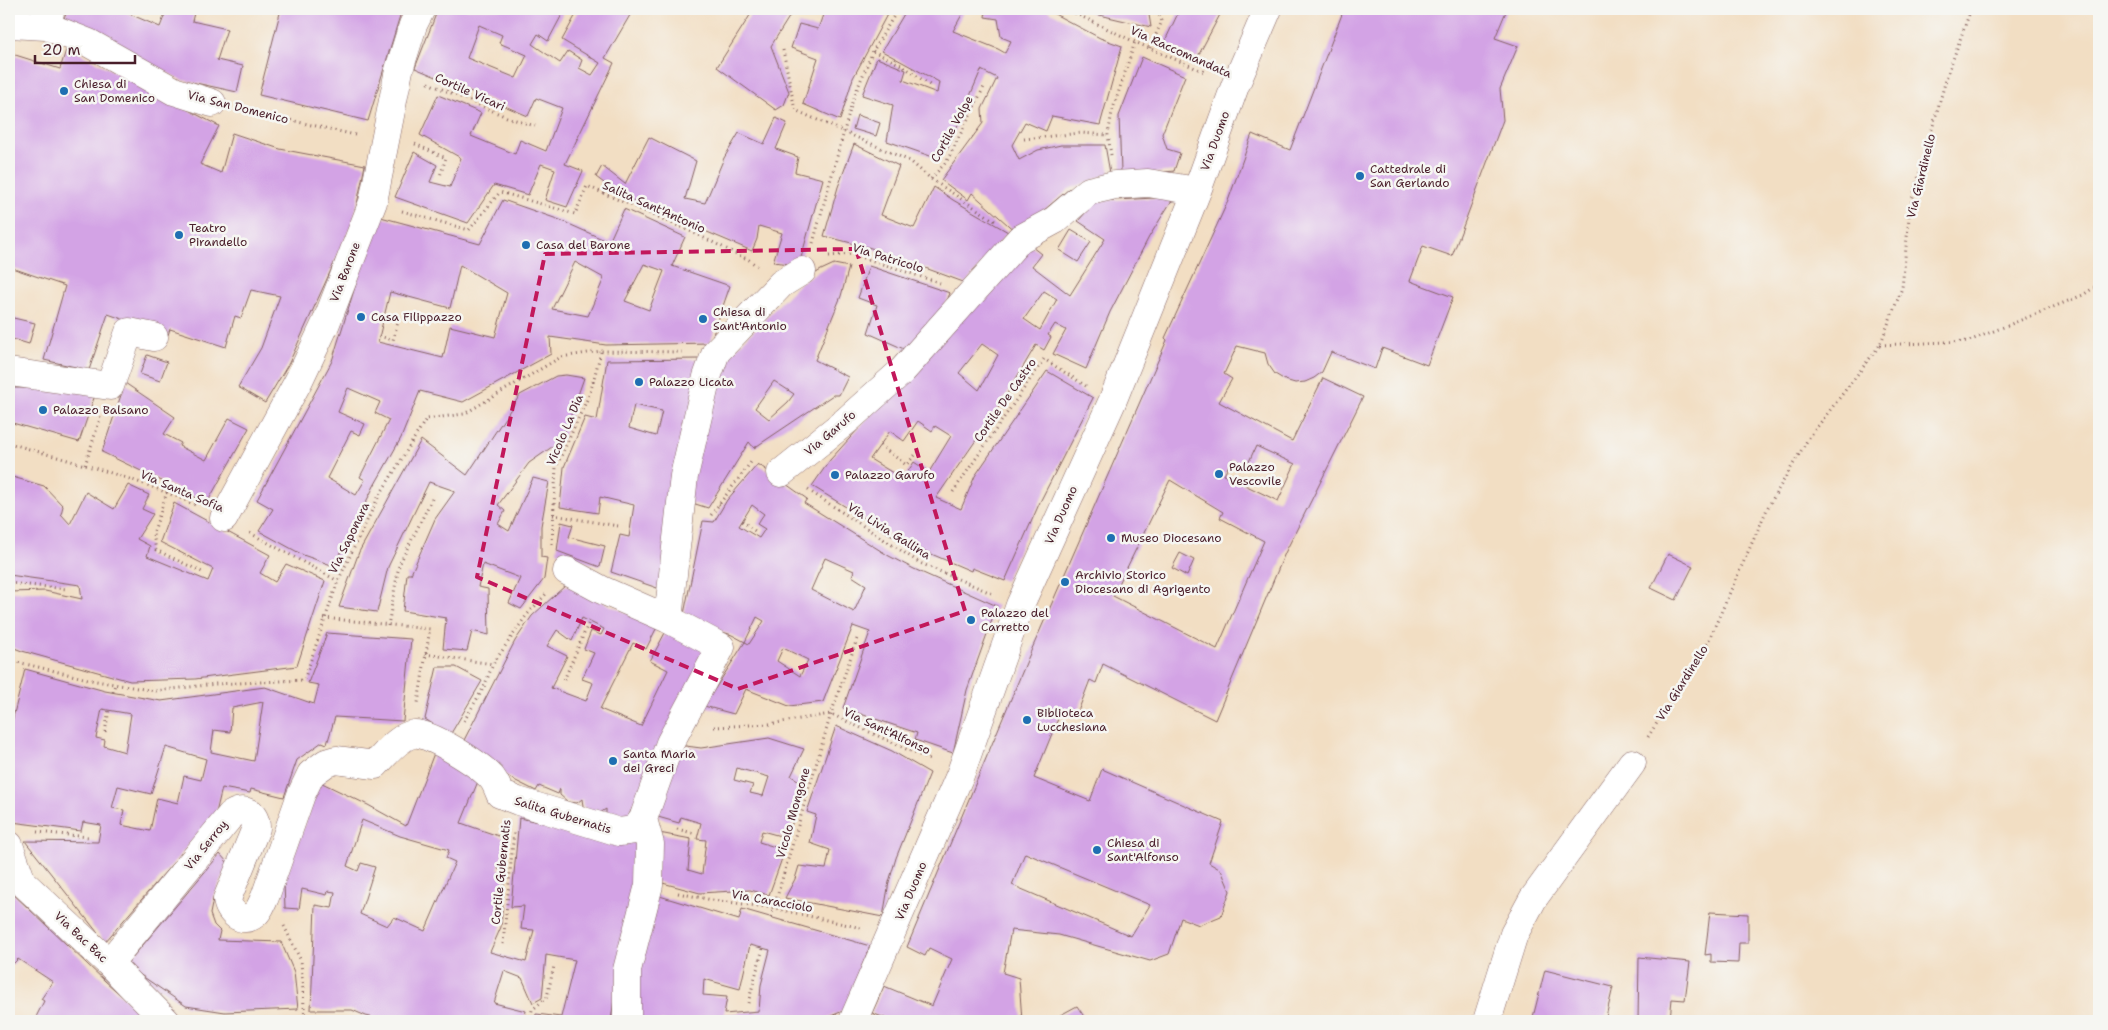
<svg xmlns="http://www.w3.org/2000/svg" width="2108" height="1030" font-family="'Shantell Sans',sans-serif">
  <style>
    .building { fill: #d3a3e5; fill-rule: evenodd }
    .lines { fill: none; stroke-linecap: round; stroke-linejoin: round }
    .street-casing { stroke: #856260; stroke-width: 29 }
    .path { stroke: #856260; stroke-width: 3; stroke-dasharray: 1 4; stroke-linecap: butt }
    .street { stroke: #fff; stroke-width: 28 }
    .marked { fill: none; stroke: #c2185b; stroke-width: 4; stroke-dasharray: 10 6; stroke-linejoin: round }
    .poi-dot { fill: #1f6fb2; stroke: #f6f6f2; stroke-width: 2 }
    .labels { text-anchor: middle; stroke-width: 5; stroke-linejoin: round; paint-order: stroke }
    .street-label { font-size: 12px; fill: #4a1f2b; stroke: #f6f6f2 }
    .poi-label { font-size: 12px; fill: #4a1f2b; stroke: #f6f6f2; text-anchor: start }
  </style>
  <rect width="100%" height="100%" fill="#f6f6f2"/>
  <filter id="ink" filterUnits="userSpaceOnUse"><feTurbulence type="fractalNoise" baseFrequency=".02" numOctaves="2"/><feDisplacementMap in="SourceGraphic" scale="10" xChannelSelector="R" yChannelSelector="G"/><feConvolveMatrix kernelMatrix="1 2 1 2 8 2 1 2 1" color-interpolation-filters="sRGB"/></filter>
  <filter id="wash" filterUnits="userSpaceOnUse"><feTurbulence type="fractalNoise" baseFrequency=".0096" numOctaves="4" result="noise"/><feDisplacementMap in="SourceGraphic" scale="20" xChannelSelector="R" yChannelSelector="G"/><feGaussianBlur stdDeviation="1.12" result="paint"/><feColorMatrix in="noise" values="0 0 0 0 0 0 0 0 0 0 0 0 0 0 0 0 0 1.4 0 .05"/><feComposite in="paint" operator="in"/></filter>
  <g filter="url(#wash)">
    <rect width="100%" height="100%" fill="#f2dec3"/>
    <g id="blocks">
      <path class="building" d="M68 9H118L160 27 167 9H195L192 21 227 29 217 60 243 66 237 92 182 80 63 21Z
        M281 9H402L368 121 259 95Z
        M438 9H565L548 41 538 34 532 44 560 63 568 51 582 60 579 68 592 75 600 63 562 40 579 9H630L633 10 605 58 614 63 565 164 583 171 567 207 545 200 555 169 541 164 528 195 494 185 468 223 395 197 414 152 437 165 430 182 450 187 461 158 420 135 438 95 481 113 471 136 515 154 520 140 546 151 562 108 536 98 528 116 415 68ZM479 25 502 35 499 43 527 55 516 78 467 58Z
        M754 9H784L791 14 771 46 789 92 784 105 776 110 717 67Z
        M825 9H890L853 78 840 120 803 104 818 58 791 48 799 24 818 29Z
        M907 9H965L953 31 998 49 1005 53 1011 41 1001 37 998 19 985 17 986 9H1045L1100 38 1122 46 1100 125 1052 116 1046 131 1025 122 1012 145 1019 160 1038 150 1061 145H1105L1110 173 1069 189 1017 233 972 193 968 200 941 180 983 123 982 109 997 78 981 70 947 150 940 148 936 158 887 141 893 105 862 95 877 58 906 70 903 80 937 93 939 82 882 51Z
        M1084 9H1148L1151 27 1091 13Z
        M1180 9H1223L1197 58 1164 43Z
        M1344 9H1507L1495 38 1518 46 1500 89 1503 120 1452 256 1423 246 1410 281 1453 297 1427 365 1382 348 1375 369 1331 352 1322 372 1314 378 1305 382 1295 383 1285 380 1275 374 1268 364 1265 353 1237 346 1224 374 1232 379 1219 402 1292 441 1323 378 1363 397 1285 553 1215 720 1103 664 1096 683 1090 680 1077 714 1062 709 1034 778 1090 801 1102 769 1223 822 1209 863 1221 870 1230 891 1221 916 1199 925 1181 918 1169 954 1150 961 1059 935 1011 930 1003 973 1019 978 1022 1021H892L872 1013 884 986 932 1006 952 959 929 948 925 956 907 947 1031 651 1167 340 1165 338 1228 201 1252 134 1290 150ZM1256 446 1295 464 1278 501 1224 475 1232 459 1247 466ZM1170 480 1223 512 1220 518 1264 541 1217 649 1113 596ZM1025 853 1150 905 1131 936 1012 885Z
        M67 47 219 126 200 164 221 173 232 133 280 149 365 165 354 219 289 363 265 403 238 387 261 348 280 296 251 290 241 318 235 316 226 347 170 329 168 335 108 314 89 370 44 360 65 286 9 267V53L60 69Z
        M1142 57 1185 76 1162 134 1167 149 1180 153 1174 171 1146 174 1121 171 1119 116Z
        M857 115 880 123 876 136 853 129Z
        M776 118 787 123 776 149 798 157 795 172 823 179 799 265 773 262 782 233 759 226 757 239 752 251 620 195 596 177 602 166 625 184 649 137 696 161 685 199 705 203 724 158 739 133 764 144Z
        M854 144 899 166 881 215 914 228 934 187 953 200 1008 232 966 283 871 248 824 236 838 187Z
        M1174 197 1149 237 1110 312 1086 369 1053 354 1066 330 1055 324 1048 335 1051 337 1044 350 1036 345 1001 404 936 498 961 509 975 476 1047 371 1093 398 1040 502 1005 581 972 568 971 571 901 541 812 486 830 460 1027 243 1041 254 1032 266 1070 295 1105 239 1078 221 1096 201ZM1044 291 1057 299 1040 330 1024 319ZM982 344 998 355 979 390 959 373ZM918 421 932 431 935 426 951 436 929 472 914 462 903 479 870 459 890 431 904 441Z
        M503 200 560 220 609 242 624 209 685 237 672 266 730 286 710 343 606 345 550 337 551 354 463 402 420 391 401 438 374 486 334 566 303 555 259 531 273 509 257 500 332 361 377 216 480 244ZM575 262 604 278 588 316 552 309ZM644 264 664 271 649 310 625 301ZM460 265 507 293 495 337 450 326 443 358 378 342 390 292 450 308ZM348 388 380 402 375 413 389 420 360 477 365 480 356 495 327 478 351 431 360 435 365 424 338 412Z
        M1071 230 1091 242 1078 262 1059 250Z
        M834 264 849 267 841 296 815 360 848 377 839 395H833L754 448 749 442 708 508 686 501 714 379 732 353 800 283 821 270ZM774 381 794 394 788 402 769 419 755 408Z
        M869 266 950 293 941 317 913 353 868 333 877 305 858 298Z
        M9 317 35 323 29 344 9 338Z
        M147 355 167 362 160 381 140 374Z
        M700 359 663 590 611 572 620 535 629 537 634 505 600 497 598 513 560 507 564 467 585 417 597 420 607 360ZM634 405 662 411 656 436 629 428Z
        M566 375 584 378 562 440 529 463 498 505 505 511 498 524 509 531 533 478 549 482 541 526V557L547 558 544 579 521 609 509 603 520 578 483 564 478 587 488 589 489 635 472 631 467 651 443 649 446 618 403 611 407 574H411L435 519 455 491 429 482 388 567 377 612 339 607 359 552 421 440 467 475 520 395 556 376Z
        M125 383 175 417 164 434 181 443 179 446 206 460 229 418 249 428 207 503 102 452Z
        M9 388H37L96 392 79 442 9 422Z
        M758 464 807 499 804 503 889 556 914 569 997 606 967 690 953 753 915 740 917 733 843 708 870 632 853 626 823 702 789 706 746 689 734 714 704 706 745 642 749 644 764 621 757 617 745 642 732 635 683 619 703 521 714 522 727 500ZM752 505 764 514 757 524 765 529 759 538 739 526ZM825 558 854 571 852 576 866 585 854 612 811 590ZM783 648 808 660 800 676 777 661Z
        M9 476 44 486 63 506 61 514 70 524 86 492 114 509 128 485 149 495 142 509 153 514 137 539 150 546 147 556 208 581 213 569 160 542 174 503 270 555 260 573 275 582 286 564 325 581 297 666 195 679 130 681 22 651 9 646V592L45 591 82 599 80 585 9 575Z
        M561 522 573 525 569 537 605 546 600 567 557 551Z
        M1180 553 1194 560 1187 576 1172 568Z
        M1668 554 1693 566 1676 600 1651 588Z
        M566 585 657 627 646 649 633 643 600 709 641 726 668 670 650 661 666 631 708 649 627 819 621 822 606 815V809L600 813 589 812 583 806 582 799 577 803 568 802 560 795V789L558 794 539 786 536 791 512 779 461 746 515 641 532 616ZM582 618 604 629 601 635 591 631 584 649 594 653 582 679 593 683 586 701 551 688 567 656 547 646 557 630 572 641Z
        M327 633 411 639 403 721 335 717 327 744 322 742 297 760 284 797 251 789 250 793 222 788 216 813 105 942 25 841 98 842 101 825 83 822 81 831 12 822 10 730 25 669 105 691 161 701 265 687 314 704 319 685 308 683ZM263 702 254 761 211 752 214 730 230 732 232 708ZM102 709 131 714 125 752 104 746 105 740 96 738ZM166 747 206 759 201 780 184 776 178 803 157 798 150 831 121 825 124 810 112 808 118 786 151 794Z
        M437 667H456L482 681 450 735 425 719Z
        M836 726 892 751 930 773 896 858 889 882 883 917 785 898 795 879 799 866 826 869 830 850 810 843 816 815 807 812Z
        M769 738 804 749 791 776 803 783 788 838 762 831 759 842 785 850 769 895 750 890 700 893 655 881 659 833 691 839 688 870 702 874 706 840 697 839 701 823 681 817 679 823 658 817 678 745 701 748ZM737 768 769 777 763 796 750 793 753 785 734 780Z
        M436 748 481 774 461 823 507 839 498 869 505 870 501 927 490 952 526 962 534 930 521 929 524 906 511 907 519 818 641 843 642 880 615 991 611 1021H535L536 1014 561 1017 575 960 546 955 542 998 533 1003 522 978 504 971 494 1003 526 1011 524 1021H387L366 1016 352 1010H311L315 905 332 908 335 892 328 891 327 895 302 889 299 909 285 908 284 883 320 782 368 805 406 826ZM362 820 400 836 449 850 446 858 455 862 425 931 394 917 387 926 360 914 375 867 361 863 358 871 347 866Z
        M220 854 228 863 213 899 210 914 214 925 220 931 218 940 281 942 294 972 298 1009 225 1012 186 1006 126 965Z
        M9 890 105 981 150 1021H44L36 1017 44 1001 41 999 53 982 18 959 12 965 9 963Z
        M653 894 739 920 742 909 870 946 843 1011 819 1021H636L635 970ZM750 945 770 950 761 985 759 1011 724 1014 727 997 703 995 704 979 740 989Z
        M1710 912 1748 914V943H1739L1738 963 1711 962V954L1705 955Z
        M1639 957 1690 962 1685 1000 1672 999 1670 1019 1679 1021H1638Z
        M1545 970 1613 987 1605 1021H1532Z
        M1077 1006 1087 1021H1051L1053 1019Z"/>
    </g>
  </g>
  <g filter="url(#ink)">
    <use href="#blocks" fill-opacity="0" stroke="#856260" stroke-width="1"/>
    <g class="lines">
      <defs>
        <path id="street" d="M9 24 46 26 51 9
          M46 26 89 43 174 91 212 103
          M9 372 110 386 129 332 154 337
          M781 473 846 421 902 371 1020 239 1055 220 1089 191 1115 185 1148 183 1197 191
          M224 518 299 380 326 323 373 202 399 70 413 25 421 9
          M567 571 602 590 668 619
          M9 845 22 882 109 963 166 1021
          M109 963 231 815C244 807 256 812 256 828L227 899C228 912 242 925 255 914 260 910 262 903 265 897L301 795 311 774 326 763 336 760 375 765C385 755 399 736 414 734 430 732 480 765 491 777 495 781 498 789 500 794L518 801 619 832 635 830 643 819
          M627 1021V970L649 885 650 844 643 819 670 743 721 647 668 619 684 476 707 377 716 352 781 284 802 271
          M853 1021 960 775 1020 605 1112 402 1197 191 1235 86 1268 9
          M1487 1021 1514 934 1533 899 1632 763"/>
      </defs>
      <use href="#street" class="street-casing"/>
      <path class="path" d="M1066 9 1135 42 1207 73
        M1150 48 1162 21 1156 9
        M783 50 795 110 910 161 931 179 995 221
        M873 51 903 66 931 86
        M428 83 509 118 535 126
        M242 109 355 135
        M1024 139 1081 133 1108 135
        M415 144 446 158 440 176
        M1111 155 1108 135 1112 112 1135 42
        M931 179 947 161 985 85
        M402 211 469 230 500 192 575 214 587 186 694 233 749 260 757 266
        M813 243 853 99 873 51 898 9
        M829 256 852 254 940 283
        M379 336 393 340 399 318
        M1880 345 1969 341 2083 295 2099 284
        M9 443C72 462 136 477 195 505
        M880 445 906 465 920 450
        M85 465 101 416
        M808 490 920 563 991 593
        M167 492 153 534 156 550 202 572
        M953 492 1044 359 1086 386
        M719 504 723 507
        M553 515 618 526
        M711 515 751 462
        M742 521 755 531
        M250 533 338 581
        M552 544 556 467 590 393 601 352
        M9 583 67 589
        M324 618 430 629 418 703
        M388 626 399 565 433 497
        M425 654 493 664 526 616 546 594
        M9 660 96 681 155 691 216 684 304 680 338 581 378 498 426 419 464 414 561 357 601 351 682 352
        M564 680 589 622
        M113 692 115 684
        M464 721 484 687 493 664
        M714 727 769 724 831 714 932 761
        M105 732 109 710
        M1648 737 1707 644 1768 507 1808 439 1880 345 1902 288 1910 207 1947 76 1971 9
        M677 829 696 834
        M37 832 89 837
        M678 893 712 900 774 908 861 928
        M771 917 831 714 858 636
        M284 926 301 961 305 1021
        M503 944 514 832
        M748 1003 763 948
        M195 1018 312 1021
        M530 1021 532 1010 547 997 554 966"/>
      <use href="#street" class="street"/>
    </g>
  </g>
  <path class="marked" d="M856 249 965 611 738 689 477 577 545 254Z"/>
  <g class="poi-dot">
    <circle cx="64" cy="91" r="5"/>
    <circle cx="1360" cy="176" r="5"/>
    <circle cx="179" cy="235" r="5"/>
    <circle cx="526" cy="245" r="5"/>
    <circle cx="361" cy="317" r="5"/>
    <circle cx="703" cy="319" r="5"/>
    <circle cx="639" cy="382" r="5"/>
    <circle cx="43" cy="410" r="5"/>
    <circle cx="1219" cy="474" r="5"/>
    <circle cx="835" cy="475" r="5"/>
    <circle cx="1111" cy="538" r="5"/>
    <circle cx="1065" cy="582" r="5"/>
    <circle cx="971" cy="620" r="5"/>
    <circle cx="1027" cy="720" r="5"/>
    <circle cx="613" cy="761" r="5"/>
    <circle cx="1097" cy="850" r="5"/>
  </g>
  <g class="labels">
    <g class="street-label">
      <text transform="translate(1181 52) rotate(24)" y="4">Via Raccomandata</text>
      <text transform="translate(470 92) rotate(24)" y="4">Cortile Vicari</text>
      <text transform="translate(238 107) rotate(14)" y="4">Via San Domenico</text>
      <text transform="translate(952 129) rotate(-61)" y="4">Cortile Volpe</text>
      <text transform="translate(1215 141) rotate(-70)" y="4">Via Duomo</text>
      <text transform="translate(1921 176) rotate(-76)" y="4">Via Giardinello</text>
      <text transform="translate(654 207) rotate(24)" y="4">Salita Sant'Antonio</text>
      <text transform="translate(888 258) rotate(17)" y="4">Via Patricolo</text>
      <text transform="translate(345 272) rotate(-69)" y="4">Via Barone</text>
      <text transform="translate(1005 400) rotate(-55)" y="4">Cortile De Castro</text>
      <text transform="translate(565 430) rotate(-67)" y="4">Vicolo La Dia</text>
      <text transform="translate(830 433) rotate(-40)" y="4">Via Garufo</text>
      <text transform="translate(182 491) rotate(23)" y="4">Via Santa Sofia</text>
      <text transform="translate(1061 515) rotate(-66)" y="4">Via Duomo</text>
      <text transform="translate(889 531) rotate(32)" y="4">Via Livia Gallina</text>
      <text transform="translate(349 538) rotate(-64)" y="4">Via Saponara</text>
      <text transform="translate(1682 683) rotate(-58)" y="4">Via Giardinello</text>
      <text transform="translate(887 731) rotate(25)" y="4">Via Sant'Alfonso</text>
      <text transform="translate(793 813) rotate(-74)" y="4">Vicolo Mongone</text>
      <text transform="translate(563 815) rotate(17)" y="4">Salita Gubernatis</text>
      <text transform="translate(206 845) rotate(-51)" y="4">Via Serroy</text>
      <text transform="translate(501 872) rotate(-84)" y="4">Cortile Gubernatis</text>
      <text transform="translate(911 891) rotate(-67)" y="4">Via Duomo</text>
      <text transform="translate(772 901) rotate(10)" y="4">Via Caracciolo</text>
      <text transform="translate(81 937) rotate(43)" y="4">Via Bac Bac</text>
    </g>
    <g class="poi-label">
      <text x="74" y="88">Chiesa di<tspan x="74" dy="14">San Domenico</tspan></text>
      <text x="1370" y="173">Cattedrale di<tspan x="1370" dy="14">San Gerlando</tspan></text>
      <text x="189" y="232">Teatro<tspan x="189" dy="14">Pirandello</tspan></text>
      <text x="536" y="249">Casa del Barone</text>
      <text x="713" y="316">Chiesa di<tspan x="713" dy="14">Sant'Antonio</tspan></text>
      <text x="371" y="321">Casa Filippazzo</text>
      <text x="649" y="386">Palazzo Licata</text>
      <text x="53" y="414">Palazzo Balsano</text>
      <text x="1229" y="471">Palazzo<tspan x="1229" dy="14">Vescovile</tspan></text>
      <text x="845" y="479">Palazzo Garufo</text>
      <text x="1121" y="542">Museo Diocesano</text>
      <text x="1075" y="579">Archivio Storico<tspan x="1075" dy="14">Diocesano di Agrigento</tspan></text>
      <text x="981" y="617">Palazzo del<tspan x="981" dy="14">Carretto</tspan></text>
      <text x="1037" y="717">Biblioteca<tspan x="1037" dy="14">Lucchesiana</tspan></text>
      <text x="623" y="758">Santa Maria<tspan x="623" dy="14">dei Greci</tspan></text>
      <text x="1107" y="847">Chiesa di<tspan x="1107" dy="14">Sant'Alfonso</tspan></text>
    </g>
  </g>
  <rect width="2108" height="1030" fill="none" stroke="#f6f6f2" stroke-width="30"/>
  <path d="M35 55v8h100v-8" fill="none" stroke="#4a1f2b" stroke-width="2.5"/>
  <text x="42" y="55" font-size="15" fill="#4a1f2b" stroke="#f6f6f2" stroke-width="4" paint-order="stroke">20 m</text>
</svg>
